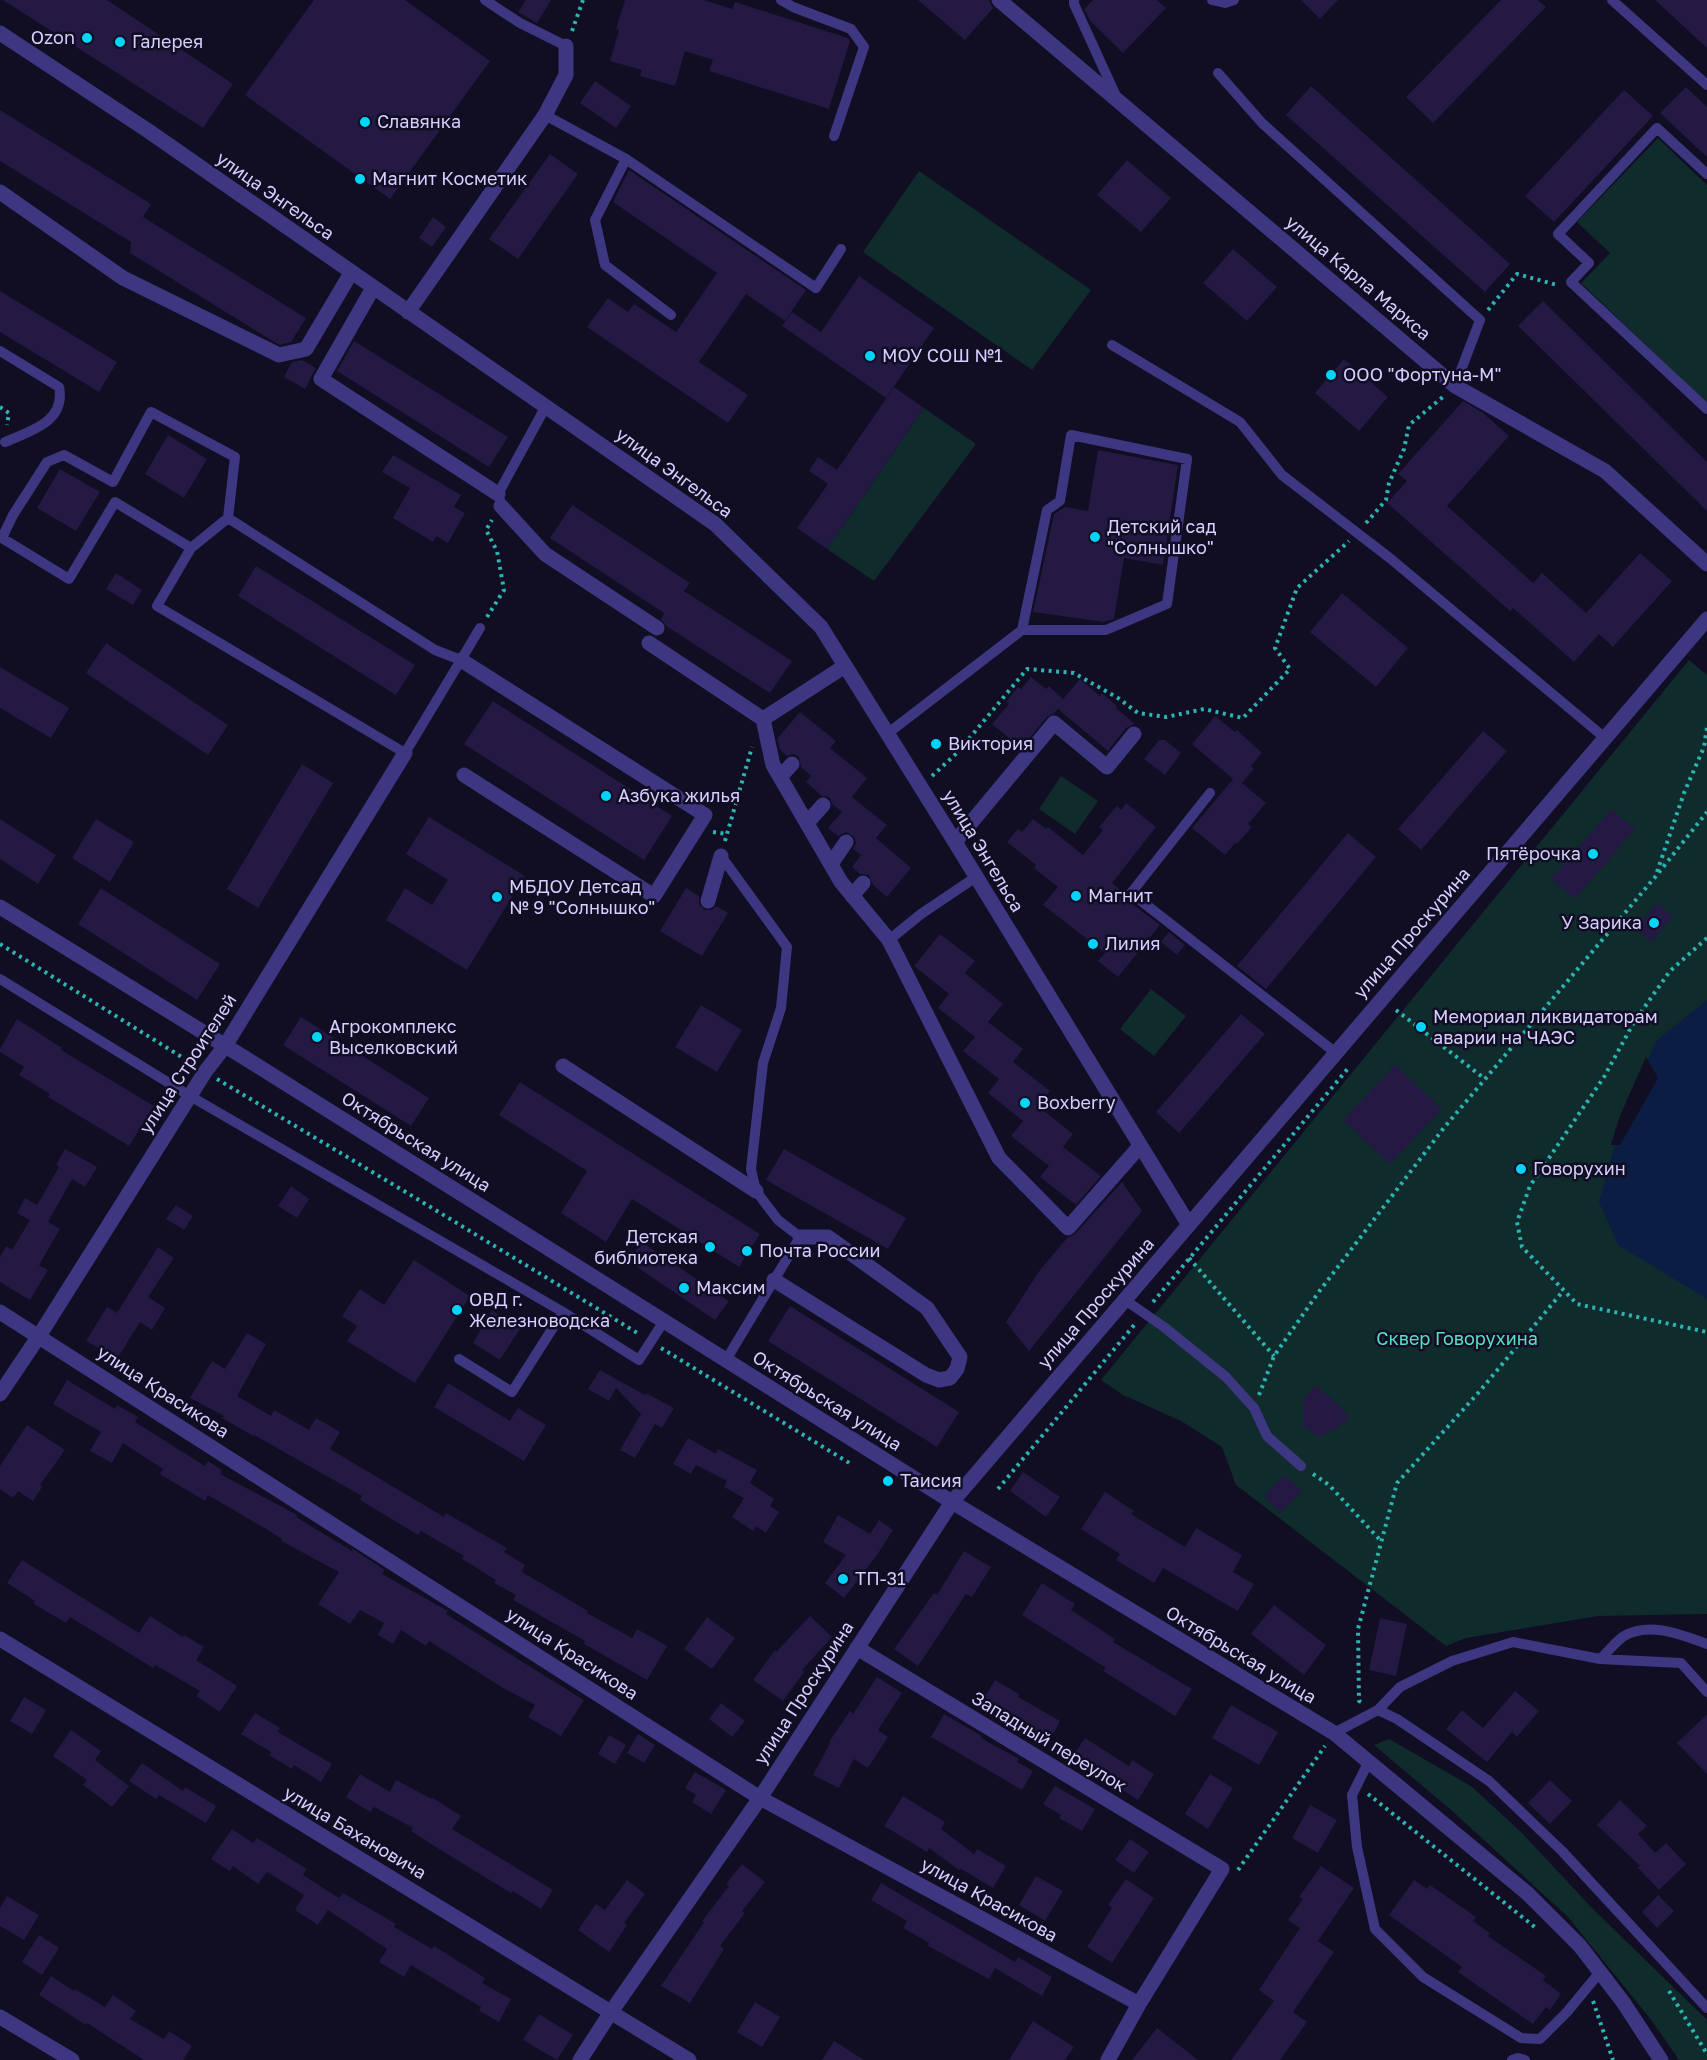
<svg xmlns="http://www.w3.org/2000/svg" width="1707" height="2060" font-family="'Golos Text',sans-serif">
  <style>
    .green { fill: #102b2c }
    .water { fill: #0b1d43 }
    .pier { fill: #110d22 }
    .building { fill: #231943 }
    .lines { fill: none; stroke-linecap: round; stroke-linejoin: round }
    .path { stroke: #2cb4b2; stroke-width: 4; stroke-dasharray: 3 4.5; stroke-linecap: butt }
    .service { stroke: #3d3781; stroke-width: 10 }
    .minor { stroke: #3d3781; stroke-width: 15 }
    .tertiary { stroke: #3d3781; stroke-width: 15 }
    .poi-dot { fill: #00d5f9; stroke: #110d22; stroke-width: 2 }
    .labels { text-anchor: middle; stroke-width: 5; stroke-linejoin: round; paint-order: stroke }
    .poi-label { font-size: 18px; fill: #d5ceff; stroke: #110d22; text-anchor: start }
    .street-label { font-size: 18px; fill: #d5ceff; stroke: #110d22 }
    .park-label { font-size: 18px; fill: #58e0c4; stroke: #110d22 }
  </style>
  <rect width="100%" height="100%" fill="#110d22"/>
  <path class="green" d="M1658 138 1707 185V403L1581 283 1610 253 1577 222Z
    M919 171 1091 290 1032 370 863 252Z
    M924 408 976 444 874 581 827 549Z
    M1689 660 1707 675V1614L1598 1616 1466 1638 1446 1646 1236 1485 1222 1447 1181 1421 1123 1395 1101 1380Z
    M1061 776 1098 801 1075 834 1039 809Z
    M1151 989 1186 1016 1154 1056 1120 1029Z
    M1389 1739 1471 1786 1522 1833 1593 1909 1707 2020V2060H1679L1652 2021 1568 1917 1450 1809 1374 1745Z"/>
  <path class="water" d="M1707 1000V1299L1618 1245 1599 1202 1622 1119 1656 1041Z"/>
  <path class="pier" d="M1646 1057 1658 1078 1620 1145H1611L1619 1118Z"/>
  <path class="building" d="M3 0H107L233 84 203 128Z
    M314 0H405L490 61 390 199 245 95Z
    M526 0H551L537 23 518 12Z
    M625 0H704L732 9 735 2 848 38 850 41 829 109 709 71 713 60 685 51 675 86 640 76 642 70 610 61 619 30 616 29Z
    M918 0H989L993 8 965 40Z
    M1093 0H1157L1166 8 1123 53 1091 22 1084 9Z
    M1301 0H1338L1320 19Z
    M1501 0H1538L1546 7 1433 123 1406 97Z
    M1655 0H1707V48Z
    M595 81 631 106 616 128 580 103Z
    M1311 86 1510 264 1485 292 1286 115Z
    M1686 87 1707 107V157L1660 113Z
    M1624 90 1653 116 1554 222 1525 196Z
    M0 110 151 204 143 217 306 318 291 342 280 345 271 340 130 253 131 242 0 161Z
    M550 154 578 174 518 259 489 239Z
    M1127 160 1171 198 1141 232 1097 195Z
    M629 170 806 290 785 321 746 294 699 362 748 395 728 423 587 327 608 298 628 312 634 304 676 332 717 273 613 202Z
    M433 217 446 227 432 247 419 238Z
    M1233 249 1277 287 1247 321 1203 283Z
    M859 276 934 328 886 398 782 326 792 312 821 332Z
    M0 291 117 362 99 392 0 332Z
    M1543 301 1707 462V511L1518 326Z
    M354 341 508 437 489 467 337 371Z
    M1344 359 1388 397 1359 431 1315 393Z
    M302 360 316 368 305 389 284 377 292 362Z
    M894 387 924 408 827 549 797 528 828 484 809 471 818 457 837 470Z
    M1463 401 1483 413 1509 436 1447 506 1533 583 1542 573 1586 613 1640 553 1672 581 1613 647 1599 634 1574 662 1513 608 1510 611 1387 503 1407 481 1398 474Z
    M168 435 207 459 184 498 145 474Z
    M1098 450 1178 465 1163 565 1124 558 1114 619 1104 622 1033 612 1054 514 1065 507 1088 511Z
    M393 455 461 495 454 507 465 513 448 543 436 536 433 542 393 518 410 488 382 472Z
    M60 469 100 492 76 531 37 508Z
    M572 505 690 583 684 591 792 661 770 693 666 626 661 619 664 613 550 538Z
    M256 566 415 665 396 695 238 596Z
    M116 573 142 590 133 605 106 589Z
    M1342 593 1408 648 1376 687 1310 632Z
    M106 643 228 725 208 755 86 673Z
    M0 667 69 708 51 738 0 708Z
    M1031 677 1046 689 1049 686 1063 699 1080 679 1100 696 1102 693 1117 706 1116 708 1135 724 1126 728 1108 751 1058 709 1054 713 1047 717 1021 748 992 724 1009 704 1006 702 1018 687 1021 689Z
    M493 701 672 816 644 860 464 744Z
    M800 712 836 741 830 748 867 778 852 797 887 825 876 838 911 868 887 897 873 885 869 875 860 874 852 867 861 855 853 849 856 843 854 837 846 832 838 836 828 828 842 812 832 804 829 797 822 796 806 782 811 776 801 767 799 757 794 754 787 756 780 750 777 739Z
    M1215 716 1235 732 1237 730 1262 753 1251 766 1254 769 1242 783 1266 803 1248 824 1252 827 1237 844 1235 843 1225 855 1192 828 1233 779 1192 744Z
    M1483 731 1507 751 1421 850 1398 829Z
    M1159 740H1165L1181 753 1165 775 1144 759Z
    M302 764 333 783 258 908 227 889Z
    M1126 803 1156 827 1112 883 1124 893 1126 899 1160 925 1118 977 1098 961 1105 953 1043 905 1058 887 1034 868 1036 865 1007 842 1018 829 1022 832 1033 819 1046 829 1048 827 1083 855 1103 830 1099 827 1117 806 1121 810Z
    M1611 809 1635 829 1575 899 1551 879Z
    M429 817 525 876 467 970 386 920 405 888 432 905 448 880 406 854Z
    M0 819 56 855 38 884 0 859Z
    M96 819 134 842 110 882 72 858Z
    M1348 833 1376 857 1266 989 1237 966Z
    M101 888 220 964 197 1000 78 924Z
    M686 888 699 896V904L705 910H711L716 906 728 913 702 956 660 931Z
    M1657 903 1673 916 1652 942 1636 929Z
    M1169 932 1185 945 1177 955 1161 942Z
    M940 934 975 961 965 973 1003 1004 988 1022 1023 1049 1013 1062 1050 1091 1038 1106 1073 1134 1063 1147 1101 1176 1076 1205 1040 1177 1049 1166 1011 1136 1023 1121 988 1093 999 1079 963 1051 975 1037 938 1008 949 994 914 966Z
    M701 1005 742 1030 717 1072 675 1047Z
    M1241 1014 1265 1034 1179 1133 1156 1112Z
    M301 1017 429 1098 411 1126 283 1045Z
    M17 1019 62 1048 61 1050 154 1106 129 1146 48 1097 50 1094 19 1075 24 1067 0 1052V1049Z
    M1395 1065 1442 1109 1390 1164 1343 1120Z
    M520 1082 760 1234 739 1267 632 1199 606 1242 561 1213 587 1171 499 1115Z
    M65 1149 97 1167 85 1187 72 1179 48 1222 60 1229 39 1265 48 1270 30 1300 0 1282V1257L6 1246 12 1250 30 1220 17 1213 25 1198 37 1205 59 1167 56 1165Z
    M784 1149 906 1218 888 1249 766 1180Z
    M1122 1182 1142 1211 1029 1351 1006 1322 1040 1270 1067 1238 1075 1234Z
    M291 1186 309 1199 297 1218 278 1206Z
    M176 1205 193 1216 184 1230 166 1219Z
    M642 1242 729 1301 715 1320 628 1261Z
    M158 1247 174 1258 148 1297 165 1308 152 1330 140 1322 117 1359 86 1341 107 1307 117 1313Z
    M414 1260 470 1296 415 1383 347 1341 357 1326 342 1316 360 1289 384 1305Z
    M790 1306 959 1412 937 1447 768 1341Z
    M492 1310 520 1329 500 1360 473 1343Z
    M247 1333 266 1344 237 1396 271 1416 274 1410 309 1430 316 1418 340 1432 330 1449 444 1517 446 1513 507 1548 504 1552 525 1565 522 1572 588 1611 587 1613 632 1638 637 1629 667 1646 647 1680 584 1644 585 1641 513 1600 516 1595 494 1583 496 1580 462 1559 464 1556 421 1531 418 1535 360 1500 362 1496 254 1435 253 1436 222 1418 224 1416 190 1398 212 1361 225 1369Z
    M600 1370 645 1395 646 1393 674 1408 662 1428 655 1424 635 1458 620 1450 641 1414 616 1388 609 1401 588 1389Z
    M67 1380 115 1409 117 1405 138 1417 135 1422 205 1466 208 1461 222 1470 220 1474 297 1515 296 1517 352 1551 353 1549 385 1570 382 1574 448 1611 446 1614 584 1700 561 1736 528 1717 535 1705 503 1688 429 1641 426 1646 401 1630 393 1644 378 1635 384 1623 360 1610 350 1624 318 1604 339 1572 281 1541 282 1539 266 1529 208 1495 205 1501 160 1474 163 1469 123 1443 112 1463 90 1451 101 1432 53 1404Z
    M448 1383 510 1421 518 1408 546 1425 524 1461 434 1407Z
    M1316 1385 1344 1410 1349 1419 1334 1430 1319 1437 1303 1426V1400Z
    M27 1425 65 1450 40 1485 42 1487 33 1501 18 1491 13 1498 0 1489V1466Z
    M688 1438 716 1454 718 1449 757 1470 750 1483 774 1499 770 1506 779 1512 766 1533 756 1526 753 1531 732 1517 744 1498 724 1487 727 1481 696 1465 691 1474 673 1464Z
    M1023 1472 1060 1497 1046 1517 1010 1491Z
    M1285 1475 1302 1492 1280 1513 1264 1496Z
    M1105 1492 1134 1511 1131 1514 1185 1547 1196 1528 1242 1555 1233 1572 1254 1584 1238 1611 1163 1568 1154 1583 1116 1560 1120 1554 1081 1529Z
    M838 1515 870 1534 879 1520 893 1530 877 1555 844 1598 825 1583 846 1555 823 1542Z
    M964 1551 991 1567 972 1597 966 1594 918 1666 894 1649 934 1593 937 1595Z
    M22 1560 139 1633 150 1616 183 1637 184 1635 204 1647 196 1660 237 1686 220 1712 196 1696 200 1691 155 1665 153 1668 70 1617 66 1623 34 1604 35 1601 7 1583Z
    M1042 1583 1075 1604 1071 1610 1115 1639 1113 1642 1192 1689 1175 1716 1103 1671 1106 1668 1022 1615Z
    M1274 1605 1326 1645 1304 1675 1251 1634Z
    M810 1616 832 1637 802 1670 804 1672 783 1701 753 1680 775 1650 776 1652Z
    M707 1617 735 1638 712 1669 684 1649Z
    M1380 1618 1407 1624 1396 1676 1369 1670Z
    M877 1677 902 1693 878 1730 888 1737 868 1768 854 1759 839 1788 813 1775 830 1743 829 1742 850 1711 853 1714Z
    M995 1680 1019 1694 1018 1697 1060 1721 1049 1742 981 1703Z
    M1515 1691 1539 1711 1517 1737 1512 1732 1487 1762 1446 1729 1462 1710 1483 1728Z
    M24 1697 46 1710 32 1734 10 1721Z
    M721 1703 745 1721 732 1737 709 1719Z
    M1231 1705 1278 1732 1259 1765 1212 1738Z
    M255 1713 280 1728 278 1732 332 1764 321 1782 294 1765 292 1769 269 1755 271 1752 241 1734Z
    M944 1714 982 1736 981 1738 1019 1759 1017 1762 1033 1771 1022 1790 931 1737Z
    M1707 1714V1774L1677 1743Z
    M71 1730 101 1751 95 1760 129 1786 112 1807 83 1785 87 1780 53 1756Z
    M638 1734 655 1745 644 1763 627 1753Z
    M609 1735 626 1745 615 1764 598 1754Z
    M1085 1738 1129 1766 1132 1760 1154 1774 1138 1800 1098 1774 1096 1776 1084 1768 1086 1764 1073 1756Z
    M142 1763 183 1791 185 1787 216 1806 206 1823 159 1795 156 1799 129 1781Z
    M695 1772 726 1790 711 1814 692 1802 696 1795 685 1788Z
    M360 1774 390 1792 396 1780 432 1799 433 1798 461 1816 452 1829 553 1890 541 1909 513 1891 511 1893 439 1849 411 1831 413 1828 374 1807 370 1812 346 1797Z
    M1210 1774 1233 1788 1208 1829 1185 1814Z
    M1550 1780 1572 1801 1550 1824 1528 1803Z
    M1055 1786 1095 1809 1082 1831 1059 1818 1061 1815 1043 1804Z
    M903 1796 945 1822 941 1829 974 1854 977 1849 1006 1866 993 1888 961 1869 959 1870 929 1848 927 1852 884 1826Z
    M1620 1800 1647 1826 1638 1834 1655 1853 1666 1843 1686 1864 1659 1890 1638 1868 1640 1866 1597 1825Z
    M1310 1805 1337 1820 1318 1853 1292 1838Z
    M232 1829 253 1843 257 1838 307 1869 303 1875 339 1898 343 1893 396 1924 394 1927 432 1949 434 1946 485 1978 482 1983 511 1999 499 2022 479 2011 481 2007 411 1965 404 1977 379 1962 387 1949 328 1910 318 1925 295 1910 304 1895 267 1872 258 1884 233 1866 230 1871 211 1859Z
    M1130 1839 1149 1852 1134 1873 1115 1860Z
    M742 1864 765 1882 742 1911 745 1913 720 1946 724 1949 690 2003 661 1986 704 1922 702 1921 729 1886 726 1884Z
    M1321 1866 1354 1888 1318 1941 1334 1952 1293 2012 1307 2022 1280 2060H1231L1274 2001 1259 1990 1300 1928 1288 1920 1303 1899 1299 1897Z
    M1036 1876 1063 1891 1045 1921 1019 1905Z
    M1126 1879 1154 1898 1112 1963 1087 1947 1112 1908 1108 1905Z
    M627 1880 645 1894 624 1923 627 1925 609 1952 578 1930 596 1904 605 1910Z
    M1414 1880 1427 1889 1430 1885 1476 1917 1473 1921 1490 1933 1488 1936 1546 1976 1543 1980 1561 1994 1550 2010 1546 2007 1533 2024 1458 1972 1462 1967 1389 1915Z
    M881 1883 1015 1962 1018 1957 1052 1977 1042 1996 995 1968 989 1979 928 1946 929 1943 903 1928 907 1921 871 1900Z
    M1658 1895 1674 1911 1657 1928 1642 1912Z
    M7 1896 39 1915 24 1940 0 1926V1908Z
    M39 1935 59 1948 42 1975 22 1962Z
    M51 1976 74 1991 75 1989 105 2007 113 1995 136 2011 130 2019 164 2039 169 2031 192 2046 183 2060H144L87 2023 86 2025 39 1995Z
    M755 2002 780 2017 762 2047 737 2032Z
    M539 2014 573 2035 557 2060 523 2040Z
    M1033 2021 1074 2047 1065 2060H1009Z
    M1157 2028 1198 2060H1132Z
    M834 2041 864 2060H822Z"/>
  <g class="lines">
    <path class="path" d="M572 31 583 0
      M1488 310 1517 274 1557 285
      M0 407 9 413 7 425
      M1366 523 1386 500 1389 483 1404 449 1409 425 1444 396
      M487 617 504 590 497 551 486 530 492 520
      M932 776 958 752 1027 669 1074 673 1118 698 1138 713 1166 717 1204 709 1243 718 1290 669 1275 648 1297 588 1349 541
      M713 832 727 834
      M725 841 752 747
      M1657 872 1684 793 1704 747 1707 727
      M1707 938 1670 971 1634 1022 1604 1077 1530 1186 1517 1222 1522 1247 1577 1304 1707 1332
      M0 944 193 1064
      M1396 1010 1485 1079
      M217 1079 414 1197 639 1334
      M1189 1258 1274 1356
      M1153 1302 1350 1066
      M661 1348 851 1464
      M1259 1395 1274 1356 1318 1293 1443 1129 1656 876 1707 812
      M1313 1474 1329 1485 1380 1540
      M998 1489 1135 1324
      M1361 1702 1359 1701 1358 1629 1397 1483 1479 1392 1563 1291
      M1368 1794 1536 1928
      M1238 1870 1325 1746
      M1669 1991 1707 2054
      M1593 2001 1613 2060"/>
    <path class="service" d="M485 0 520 23 566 46
      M781 0 793 7 851 29 864 47 834 136
      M1074 0V4L1117 98
      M1212 0 1225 3 1234 0
      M1612 0 1707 85
      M1218 73 1262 123 1480 320 1455 386
      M545 115 626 159 595 220 605 265 671 315
      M626 159 816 288 841 249
      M1707 174 1657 128 1558 234 1589 263 1571 282 1707 409
      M1112 345 1240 422 1282 475 1391 559 1605 738
      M0 351 59 387C66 422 30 431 5 442
      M151 412 235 457 228 518 435 650 461 660 405 753 157 606 191 548 115 502 69 579 2 538 13 515 47 462 64 455 113 482Z
      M500 500 498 494 546 406
      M191 548 228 518
      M461 660 480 628
      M887 734 1022 630 1047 510 1060 501 1071 435 1187 459 1167 604 1106 630H1022
      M1210 793 1131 893 1336 1053
      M721 856 787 947 781 1008 763 1063 751 1169 756 1191 778 1220 800 1237 726 1360
      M889 940 921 914 976 877
      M0 979 190 1096 563 1312
      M1125 1300 1164 1327 1226 1377 1254 1408 1267 1436 1301 1466
      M459 1359 512 1392 563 1312 639 1360 664 1321
      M1600 1659C1608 1652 1616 1641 1624 1636 1650 1621 1682 1635 1707 1644
      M1378 1710 1397 1719 1489 1781 1562 1851 1707 2008
      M1334 1733 1378 1710 1400 1687 1452 1661 1513 1642 1600 1659 1681 1663 1707 1692
      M1369 1761 1352 1795 1357 1847 1375 1929 1423 1977 1521 2038 1540 2039 1567 2012 1600 1972
      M1512 2060 1518 2058 1525 2060"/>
    <path class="minor" d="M999 0 1455 386 1605 471 1707 564
      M0 33 147 130 715 524 821 627 955 842 1189 1225
      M0 192 123 278 279 355 306 349 351 273
      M373 288 321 379 498 494
      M408 312 545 115 566 75V46
      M501 506 545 554 657 628
      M649 643 763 719 845 666
      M461 660 705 815 654 896 464 775
      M763 719 773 765 841 882 889 940 999 1158 1068 1228 1140 1146
      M780 777 792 764
      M807 823 823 805
      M955 842 1054 723 1107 767 1134 734
      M831 864 846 842
      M852 896 863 883
      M708 901 721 856
      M0 907 245 1058 952 1502 1334 1733 1527 1893 1580 1946 1623 2002 1661 2060
      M563 1066 756 1191
      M774 1280 926 1375 939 1380 950 1378 957 1369 960 1357 927 1308 828 1237H800
      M0 1312 760 1798 1139 2004
      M0 1394 39 1336 205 1072 225 1046 405 753
      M0 1639 689 2060
      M857 1648 1222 1869 1139 2004 1108 2060
      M0 2017 72 2060"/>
    <path class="tertiary" d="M580 2060 611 2012 760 1798 952 1502 1707 619"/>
  </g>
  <g class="poi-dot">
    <circle cx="87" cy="38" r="6"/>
    <circle cx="120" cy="42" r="6"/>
    <circle cx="365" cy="122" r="6"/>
    <circle cx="360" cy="179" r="6"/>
    <circle cx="870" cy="356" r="6"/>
    <circle cx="1331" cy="375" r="6"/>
    <circle cx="1095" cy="537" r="6"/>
    <circle cx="936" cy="744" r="6"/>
    <circle cx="606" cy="796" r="6"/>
    <circle cx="1593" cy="854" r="6"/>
    <circle cx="1076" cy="896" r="6"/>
    <circle cx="497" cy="897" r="6"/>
    <circle cx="1654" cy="923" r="6"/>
    <circle cx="1093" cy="944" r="6"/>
    <circle cx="1421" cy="1027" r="6"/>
    <circle cx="317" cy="1037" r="6"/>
    <circle cx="1025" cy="1103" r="6"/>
    <circle cx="1521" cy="1169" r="6"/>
    <circle cx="710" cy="1247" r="6"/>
    <circle cx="747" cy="1251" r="6"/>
    <circle cx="684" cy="1288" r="6"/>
    <circle cx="457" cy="1310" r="6"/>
    <circle cx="888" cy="1481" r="6"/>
    <circle cx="843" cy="1579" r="6"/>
  </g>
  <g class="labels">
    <g class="poi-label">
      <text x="75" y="44" text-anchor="end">Ozon</text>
      <text x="132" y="48">Галерея</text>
      <text x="377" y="128">Славянка</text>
      <text x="372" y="185">Магнит Косметик</text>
      <text x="882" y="362">МОУ СОШ №1</text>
      <text x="1343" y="381">ООО "Фортуна-М"</text>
      <text x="1107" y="533">Детский сад<tspan x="1107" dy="21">"Солнышко"</tspan></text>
      <text x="948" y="750">Виктория</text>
      <text x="618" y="802">Азбука жилья</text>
      <text x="1581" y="860" text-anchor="end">Пятёрочка</text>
      <text x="509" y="893">МБДОУ Детсад<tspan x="509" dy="21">№ 9 "Солнышко"</tspan></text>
      <text x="1088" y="902">Магнит</text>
      <text x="1642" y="929" text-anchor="end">У Зарика</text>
      <text x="1105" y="950">Лилия</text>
      <text x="1433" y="1023">Мемориал ликвидаторам<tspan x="1433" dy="21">аварии на ЧАЭС</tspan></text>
      <text x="329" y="1033">Агрокомплекс<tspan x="329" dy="21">Выселковский</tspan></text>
      <text x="1037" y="1109">Boxberry</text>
      <text x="1533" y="1175">Говорухин</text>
      <text x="698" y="1243" text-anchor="end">Детская<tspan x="698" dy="21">библиотека</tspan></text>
      <text x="759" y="1257">Почта России</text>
      <text x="696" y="1294">Максим</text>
      <text x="469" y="1306">ОВД г.<tspan x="469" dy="21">Железноводска</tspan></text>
      <text x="900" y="1487">Таисия</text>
      <text x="855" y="1585">ТП-31</text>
    </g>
    <g class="street-label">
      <text transform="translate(275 196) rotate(35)" y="6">улица Энгельса</text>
      <text transform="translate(1358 278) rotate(40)" y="6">улица Карла Маркса</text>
      <text transform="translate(674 473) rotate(36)" y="6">улица Энгельса</text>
      <text transform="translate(983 851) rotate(59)" y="6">улица Энгельса</text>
      <text transform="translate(1412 933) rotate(-49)" y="6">улица Проскурина</text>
      <text transform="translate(188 1064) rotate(-57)" y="6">улица Строителей</text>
      <text transform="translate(416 1142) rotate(32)" y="6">Октябрьская улица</text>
      <text transform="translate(1096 1303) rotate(-49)" y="6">улица Проскурина</text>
      <text transform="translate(163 1392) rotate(33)" y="6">улица Красикова</text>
      <text transform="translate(827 1401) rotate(32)" y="6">Октябрьская улица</text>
      <text transform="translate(572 1654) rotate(33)" y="6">улица Красикова</text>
      <text transform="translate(1241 1655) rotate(31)" y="6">Октябрьская улица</text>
      <text transform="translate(804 1693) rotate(-57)" y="6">улица Проскурина</text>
      <text transform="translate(1049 1742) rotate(31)" y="6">Западный переулок</text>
      <text transform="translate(355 1833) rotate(31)" y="6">улица Бахановича</text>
      <text transform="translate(989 1900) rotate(29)" y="6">улица Красикова</text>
    </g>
    <g class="park-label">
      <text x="1457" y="1345">Сквер Говорухина</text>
    </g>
  </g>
</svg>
